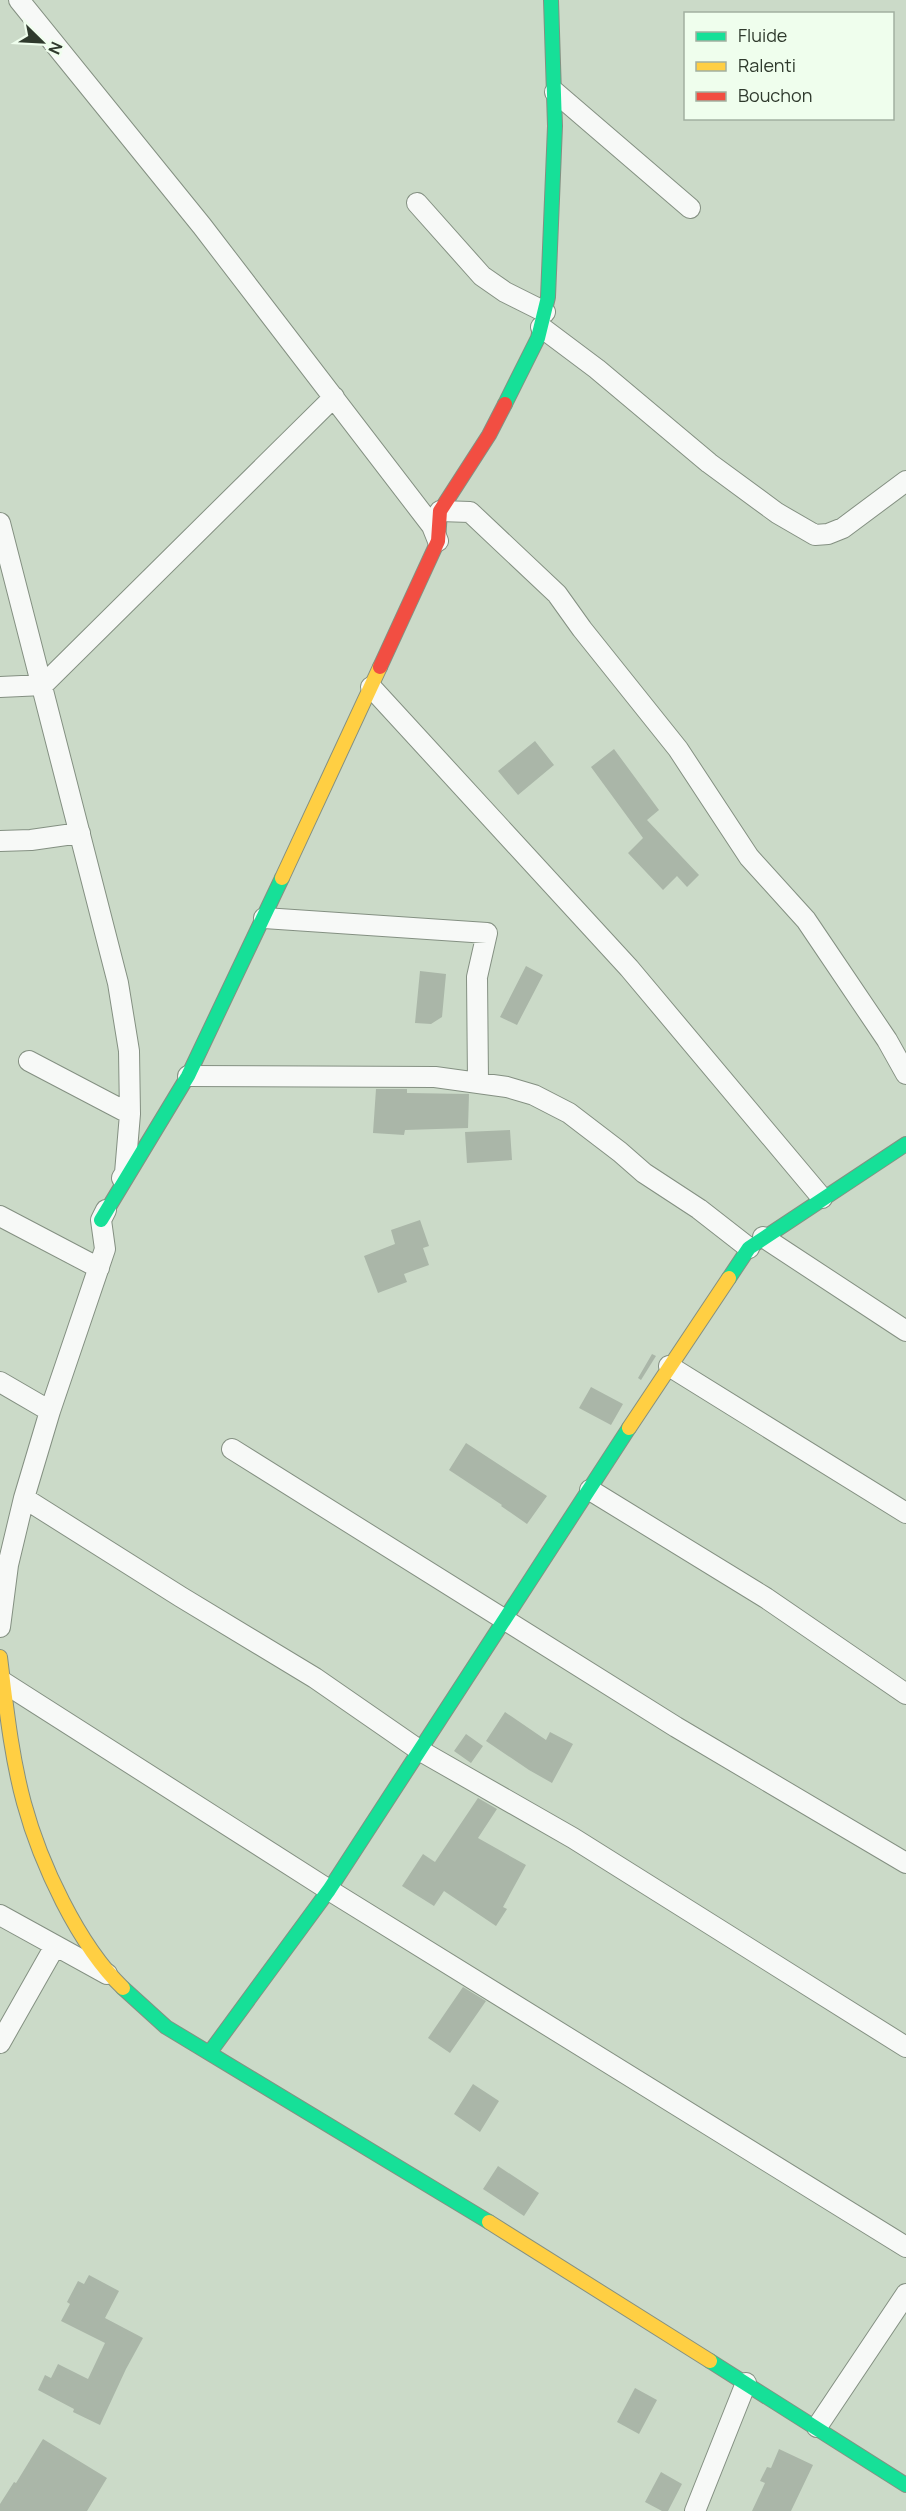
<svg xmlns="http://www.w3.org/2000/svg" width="906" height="2511" font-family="Manrope,sans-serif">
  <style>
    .building { fill: #aab6a8 }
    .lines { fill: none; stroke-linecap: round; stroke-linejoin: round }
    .street-casing { stroke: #849082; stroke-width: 22 }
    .fast-casing { stroke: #849082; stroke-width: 16 }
    .slow-casing { stroke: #849082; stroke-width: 16 }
    .jam-casing { stroke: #849082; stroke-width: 16 }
    .street { stroke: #f7f9f7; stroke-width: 20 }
    .fast { stroke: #16e098; stroke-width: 14 }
    .slow { stroke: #ffcf43; stroke-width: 14 }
    .jam { stroke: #f24e42; stroke-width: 14 }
  </style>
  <rect width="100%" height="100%" fill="#cbdac8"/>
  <path class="building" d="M535 741 554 765 518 795 498 771Z
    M614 749 659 810 647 820 699 875 687 887 677 876 663 890 628 853 643 838 591 767Z
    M526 966 543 975 517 1025 500 1017Z
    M420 971 446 974 442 1017 431 1024 415 1023Z
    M376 1089H407V1093L469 1094 468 1128 405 1130 404 1135 373 1133Z
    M510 1130 512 1160 467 1163 465 1132Z
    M420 1220 429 1246 423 1248 429 1265 404 1274 407 1282 378 1293 364 1256 395 1244 391 1230Z
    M652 1354 656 1356 641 1380 638 1378Z
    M591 1387 623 1404 611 1425 579 1408Z
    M466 1443 547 1496 527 1524 501 1506 502 1505 449 1470Z
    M505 1712 546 1740 550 1732 573 1744 552 1783 529 1770 486 1741Z
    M466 1734 483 1746 471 1763 454 1751Z
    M478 1798 497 1809 478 1838 526 1865 503 1907 507 1909 496 1926 444 1891 434 1906 402 1886 423 1854 435 1862Z
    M463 1987 486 2001 450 2053 428 2038Z
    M473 2084 499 2101 480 2132 454 2114Z
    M498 2166 539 2193 524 2216 483 2189Z
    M89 2275 119 2291 105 2318 143 2338 126 2369 100 2425 73 2412 74 2409 38 2390 45 2375 51 2378 58 2364 88 2379 105 2343 61 2321 70 2304 67 2302 78 2281 84 2284Z
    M635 2388 657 2400 639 2434 617 2422Z
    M43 2439 107 2478 87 2511H0V2504L14 2482 16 2483Z
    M779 2449 813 2465 791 2511H752L765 2483 760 2481 767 2467 771 2468Z
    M661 2472 682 2484 668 2511H662L645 2502Z"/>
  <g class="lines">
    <defs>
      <path id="street" d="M19 0 202 226 432 526 438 541
        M555 92 690 208
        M417 203 482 276 505 292 545 312
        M541 327 597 369 709 463 777 513 815 535 828 534 843 528 906 481
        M440 511 470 512 557 594 582 629 678 749 749 857 806 920 887 1040 906 1074
        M0 523 118 983 129 1051 130 1114 125 1173 122 1178
        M0 687 43 685 334 397
        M371 687 629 968 822 1198
        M0 841 31 840 80 833
        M264 918 487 933 477 977 478 1081
        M29 1061 130 1114
        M188 1076 435 1077 507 1087 534 1095 569 1113 620 1152 644 1173 699 1209 749 1248
        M0 1216 99 1268
        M763 1237 906 1331
        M669 1366 906 1513
        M0 1382 50 1411
        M232 1449 676 1727 906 1863
        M590 1490 766 1598 906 1694
        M24 1498 181 1597 315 1678 419 1750 573 1838 906 2047
        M0 1627 8 1565 24 1498 50 1411 105 1249 101 1220 106 1210
        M3 1682 329 1890 906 2247
        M0 1915 107 1974
        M0 2043 55 1946
        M817 2427 906 2294
        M695 2511 746 2383"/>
      <path id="fast" d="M505 404 538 338 548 297 555 126 551 0
        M101 1220 188 1076 282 878
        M729 1278 749 1248 906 1144
        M123 1988 166 2027 489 2222
        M210 2052 329 1890 629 1428
        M710 2361 906 2485"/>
      <path id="slow" d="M282 878 380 667
        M629 1428 729 1278
        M0 1657C6 1705 11 1755 24 1803 40 1862 78 1945 123 1988
        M489 2222 710 2361"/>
      <path id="jam" d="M380 667 438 541 440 511 489 435 505 404"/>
    </defs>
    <use href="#street" class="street-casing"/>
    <use href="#fast" class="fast-casing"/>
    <use href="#slow" class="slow-casing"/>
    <use href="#jam" class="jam-casing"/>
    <use href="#street" class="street"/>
    <use href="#fast" class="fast"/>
    <use href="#slow" class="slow"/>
    <use href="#jam" class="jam"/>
  </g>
  <rect x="684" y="12" width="210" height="108" fill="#effeed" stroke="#a2b0a0" stroke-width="1.5"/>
  <rect x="696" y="32" width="30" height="9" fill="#16e098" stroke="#a2b0a0" stroke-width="1.5"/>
  <text x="738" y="42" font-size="18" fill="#2f3a2d">Fluide</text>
  <rect x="696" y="62" width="30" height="9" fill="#ffcf43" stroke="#a2b0a0" stroke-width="1.5"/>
  <text x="738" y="72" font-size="18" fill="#2f3a2d">Ralenti</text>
  <rect x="696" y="92" width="30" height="9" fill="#f24e42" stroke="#a2b0a0" stroke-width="1.5"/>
  <text x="738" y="102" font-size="18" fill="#2f3a2d">Bouchon</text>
  <g transform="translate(42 42) rotate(114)" stroke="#effeed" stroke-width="4.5" paint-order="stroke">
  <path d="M0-4.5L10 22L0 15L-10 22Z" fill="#2f3a2d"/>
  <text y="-9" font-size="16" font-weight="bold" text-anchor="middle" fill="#2f3a2d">N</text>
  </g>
</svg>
